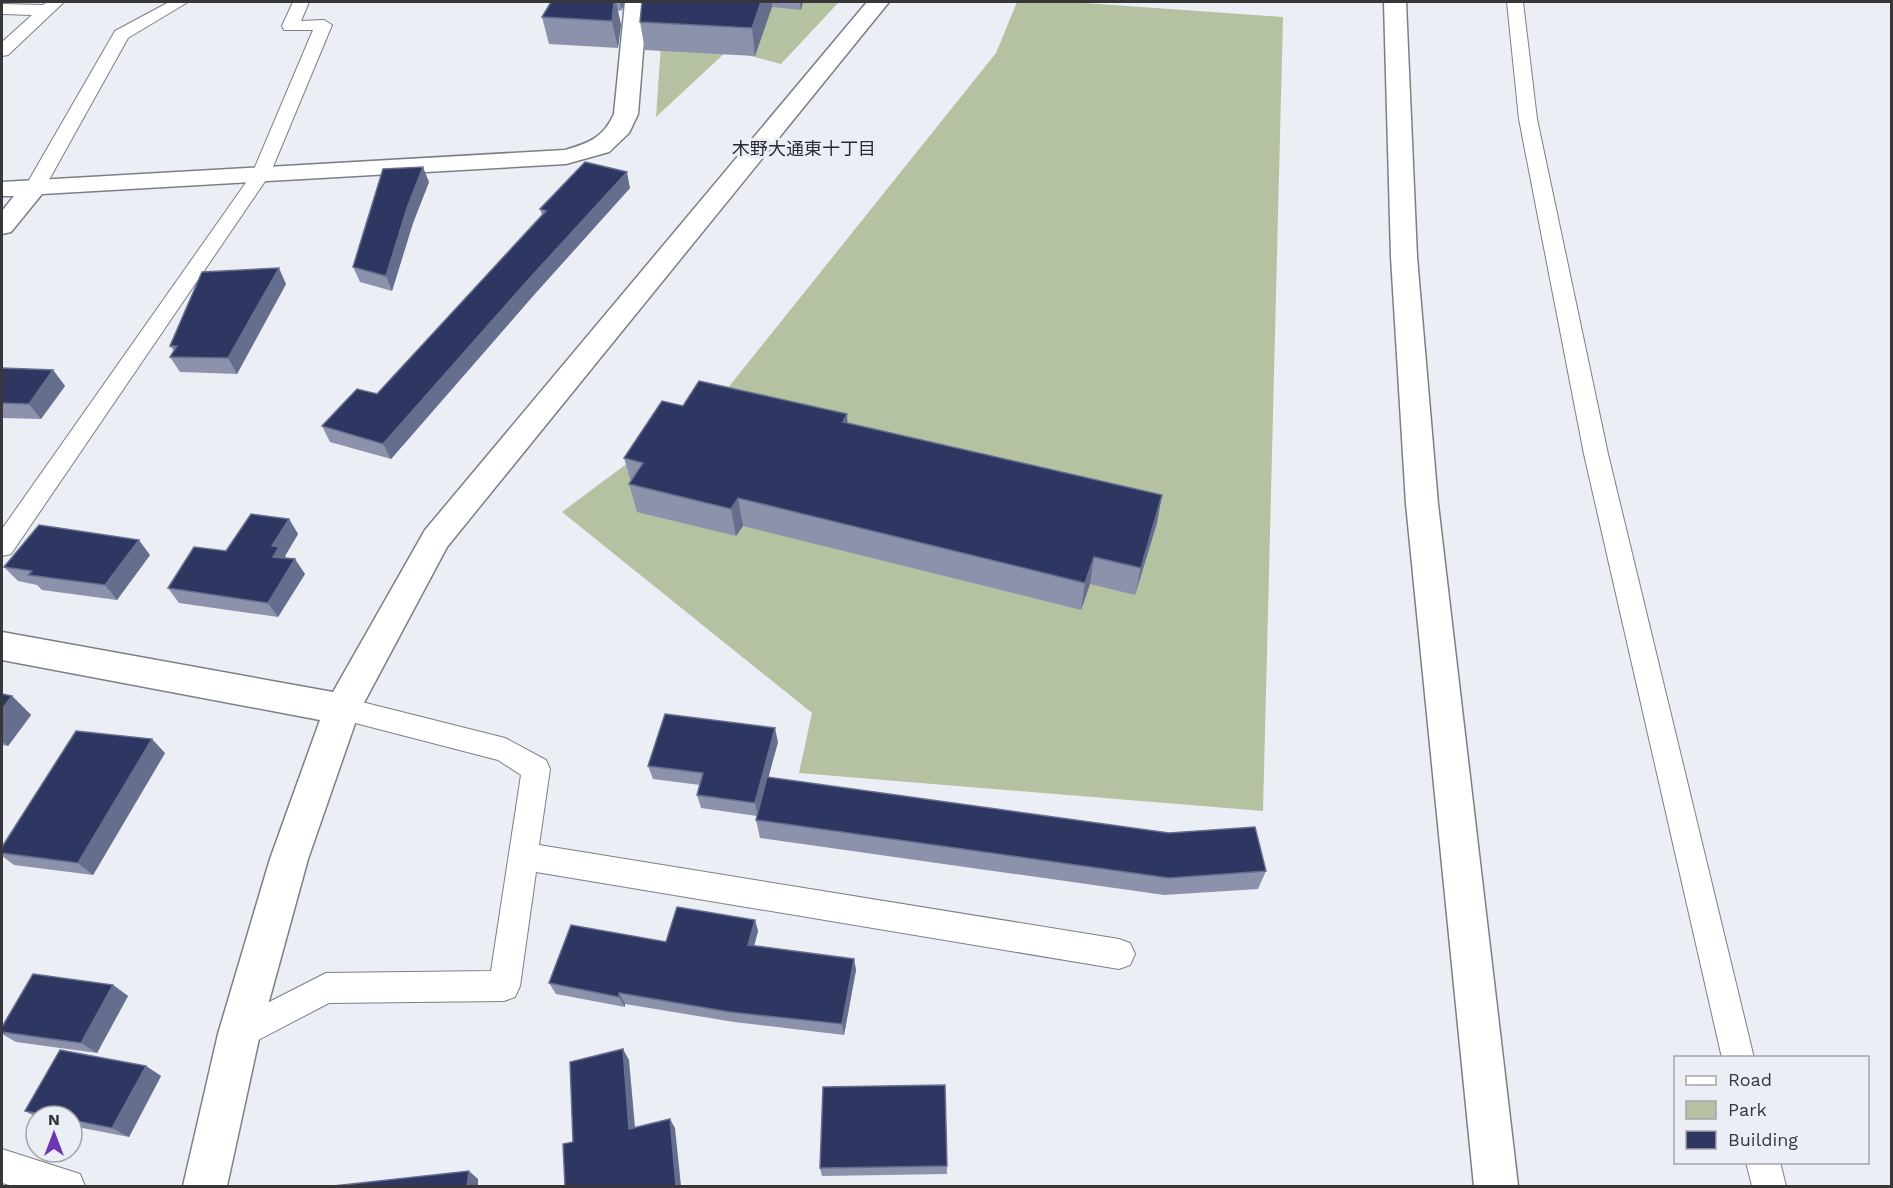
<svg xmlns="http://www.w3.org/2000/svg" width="1893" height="1188" font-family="'Work Sans','Noto Sans JP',sans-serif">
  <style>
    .green { fill: #b5c2a1 }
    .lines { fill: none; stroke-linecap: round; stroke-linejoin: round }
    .service-casing { stroke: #7d7f86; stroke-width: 2 }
    .minor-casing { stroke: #7d7f86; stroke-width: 3 }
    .service { fill: #fff; fill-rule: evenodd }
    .minor { fill: #fff; fill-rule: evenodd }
    .wall { fill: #8c92ab }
    .shaded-wall { fill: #666e8d }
    .building { fill: #2d3761; stroke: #666e8d; stroke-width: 1.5 }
    .labels { text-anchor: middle; stroke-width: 6; stroke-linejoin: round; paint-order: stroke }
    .far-neighbourhood-label { font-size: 18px; fill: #2a2b31; stroke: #eceef5 }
  </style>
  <rect width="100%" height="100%" fill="#eceef5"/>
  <path class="green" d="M664 2H839L781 64 728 50 656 117Z
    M1017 2H1071L1283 17 1263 811 799 773 812 713 562 512 727 389 996 53Z"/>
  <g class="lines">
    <defs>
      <path id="service" d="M47 2H64L8 55 2 56V42L32 15 2 14V4L43 5Z
        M169 2H188L128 38 45 187 35 193 28 191 25 187 115 31Z
        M293 2H309L301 21 324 20 332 25 270 174 11 554 2 556V529L252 174 313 30H284L282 26Z
        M1507 2H1523L1537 119 1608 454 1754 1058H1722L1584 454 1519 119Z
        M342 697 505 738 546 760 550 769 539 845 1119 939 1130 943 1135 954 1130 965 1119 969 536 872 520 986 515 997 504 1001 329 1003 239 1050 228 1045 223 1034 228 1023 326 973 491 971 521 775 498 760 332 717 328 709 332 701Z
        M2 1149 80 1174 85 1186H13L2 1183Z
        M1746 1162H1780L1786 1186H1752Z"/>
      <path id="minor" d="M625 2H647L638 114 629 133 609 152 566 164 42 194 11 232 2 234V211L14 196H2V182L565 150C589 143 603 138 614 114Z
        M867 2H889L447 547 359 712 308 859 260 1034 227 1186H183L218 1034 270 859 320 720 2 660V632L333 692 425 530Z
        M1384 2H1406L1417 257 1438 504 1518 1186H1474L1406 504 1391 257Z"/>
    </defs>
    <use href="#service" class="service-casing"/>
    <use href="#minor" class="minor-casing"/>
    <use href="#service" class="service"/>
    <use href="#minor" class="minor"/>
  </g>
  <path class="wall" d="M551 2H624L622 10 618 11 621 25 618 48 549 44 542 17Z
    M642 2H803L801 10 772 7 755 56 645 50 640 22Z
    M429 182 413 223 392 291 360 282 353 267Z
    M630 188 533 296 391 459 330 442 322 426 377 394 542 215 540 209Z
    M286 284 237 374 180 372 170 357 174 351 170 346Z
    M2 368 53 370 65 386 41 419 2 418Z
    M683 406 848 423 1157 523 1135 595 1090 584 1081 610 743 526 736 536 637 512 629 484 631 482 624 458Z
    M289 519 298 534 285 556 286 558 305 574 278 617 179 603 168 588 226 551Z
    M150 555 117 600 42 590 37 585 18 581 4 567Z
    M2 694 12 696 31 715 8 746 2 745Z
    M778 742 768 777 1266 871 1258 889 1164 895 760 838 756 820 757 816 701 808 697 795 700 785 653 779 648 766Z
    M165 753 93 875 14 865 2 856V847Z
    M755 920 758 931 754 946 854 959 856 970 844 1035 734 1022 625 1004V1007L556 994 549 983 666 942Z
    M113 985 128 996 97 1053 16 1042 2 1034V1027Z
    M146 1066 161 1076 129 1137 72 1126V1116H36V1117L25 1111Z
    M945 1085 947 1174 822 1176 820 1168Z"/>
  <path class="shaded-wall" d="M614 2H616L621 25 618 48 612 21Z
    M620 2H624L622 10Z
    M761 2H772V7L755 56 752 28Z
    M800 2H803L801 10Z
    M423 167 429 182 413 223 392 291 386 276 407 208Z
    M627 172 630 188 533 296 391 459 383 444 528 280Z
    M279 268 286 284 237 374 228 358Z
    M53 370 65 386 41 419 29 404Z
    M847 414 849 443 843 422Z
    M1162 495 1157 523 1135 595 1141 568Z
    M738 498 743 526 736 536 731 509Z
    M289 519 298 534 285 556 289 562 273 557 272 546Z
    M139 540 150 555 117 600 105 585Z
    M1094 557 1090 584 1081 610 1085 583Z
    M295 559 305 574 278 617 268 603Z
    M12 696 31 715 8 746 2 741V709Z
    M775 728 778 742 758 816 755 803Z
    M152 739 165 753 93 875 78 863Z
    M755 920 758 931 751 957 748 945Z
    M854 959 856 970 844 1035 842 1024Z
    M113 985 128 996 97 1053 81 1043Z
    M619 993 625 1004V1007L619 997Z
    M623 1049 629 1060 636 1138 629 1129Z
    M146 1066 161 1076 129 1137 112 1128Z
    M670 1119 675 1128 681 1186H676Z
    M469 1171 478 1179V1186H467Z"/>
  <path class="building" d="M551 2H614L612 21 542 17Z
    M642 2H761L752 28 640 22Z
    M585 162 627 172 528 280 383 444 322 426 357 389 377 394 546 211 540 209Z
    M423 167 407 208 386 276 353 267 383 169Z
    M279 268 228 358 170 357 177 346H170L202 272Z
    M2 368 53 370 29 404 2 403Z
    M699 381 847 414 843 422 1162 495 1141 568 1094 557 1085 583 738 498 731 509 629 484 643 463 624 458 662 401 683 406Z
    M251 514 289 519 272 546 279 547 273 557 295 559 268 603 168 588 194 547 226 551Z
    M39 525 139 540 105 585 28 575 32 571 4 567Z
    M2 694 12 696 2 709Z
    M665 714 775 728 755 803 697 795 703 773 648 766Z
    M76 731 152 739 78 863 2 853V847Z
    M767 777 1169 833 1255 827 1266 871 1169 878 756 820Z
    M677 907 755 920 748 945 854 959 842 1024 730 1012 619 993V997L549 983 571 925 666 942Z
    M33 974 113 985 81 1043 2 1032V1027Z
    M623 1049 629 1129 670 1119 676 1186H565L563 1144 573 1142 570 1062Z
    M60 1050 146 1066 112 1128 72 1120V1116H50L25 1111Z
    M945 1085 947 1166 820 1168 823 1087Z
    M469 1171 467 1186H333Z"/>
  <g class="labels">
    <g class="far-neighbourhood-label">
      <text x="804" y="155">木野大通東十丁目</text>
    </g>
  </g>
  <rect width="1893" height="1188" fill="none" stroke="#37373a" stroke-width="6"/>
  <rect x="1674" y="1056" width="195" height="108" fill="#eceef5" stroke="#a4a5aa" stroke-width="1.5"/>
  <rect x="1686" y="1076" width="30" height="9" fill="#ffffff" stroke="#a4a5aa" stroke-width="1.5"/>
  <text x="1728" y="1086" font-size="18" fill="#37373a">Road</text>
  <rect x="1686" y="1101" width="30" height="18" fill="#b5c2a1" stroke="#a4a5aa" stroke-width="1.5"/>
  <text x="1728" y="1116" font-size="18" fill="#37373a">Park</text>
  <rect x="1686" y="1131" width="30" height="18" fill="#2d3761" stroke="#a4a5aa" stroke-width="1.5"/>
  <text x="1728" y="1146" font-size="18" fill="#37373a">Building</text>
  <g transform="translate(54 1134)"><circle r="28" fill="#eceef5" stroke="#a4a5aa" stroke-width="1.5"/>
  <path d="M0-4.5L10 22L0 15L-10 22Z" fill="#6b38af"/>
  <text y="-9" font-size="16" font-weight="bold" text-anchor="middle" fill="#37373a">N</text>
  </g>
</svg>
